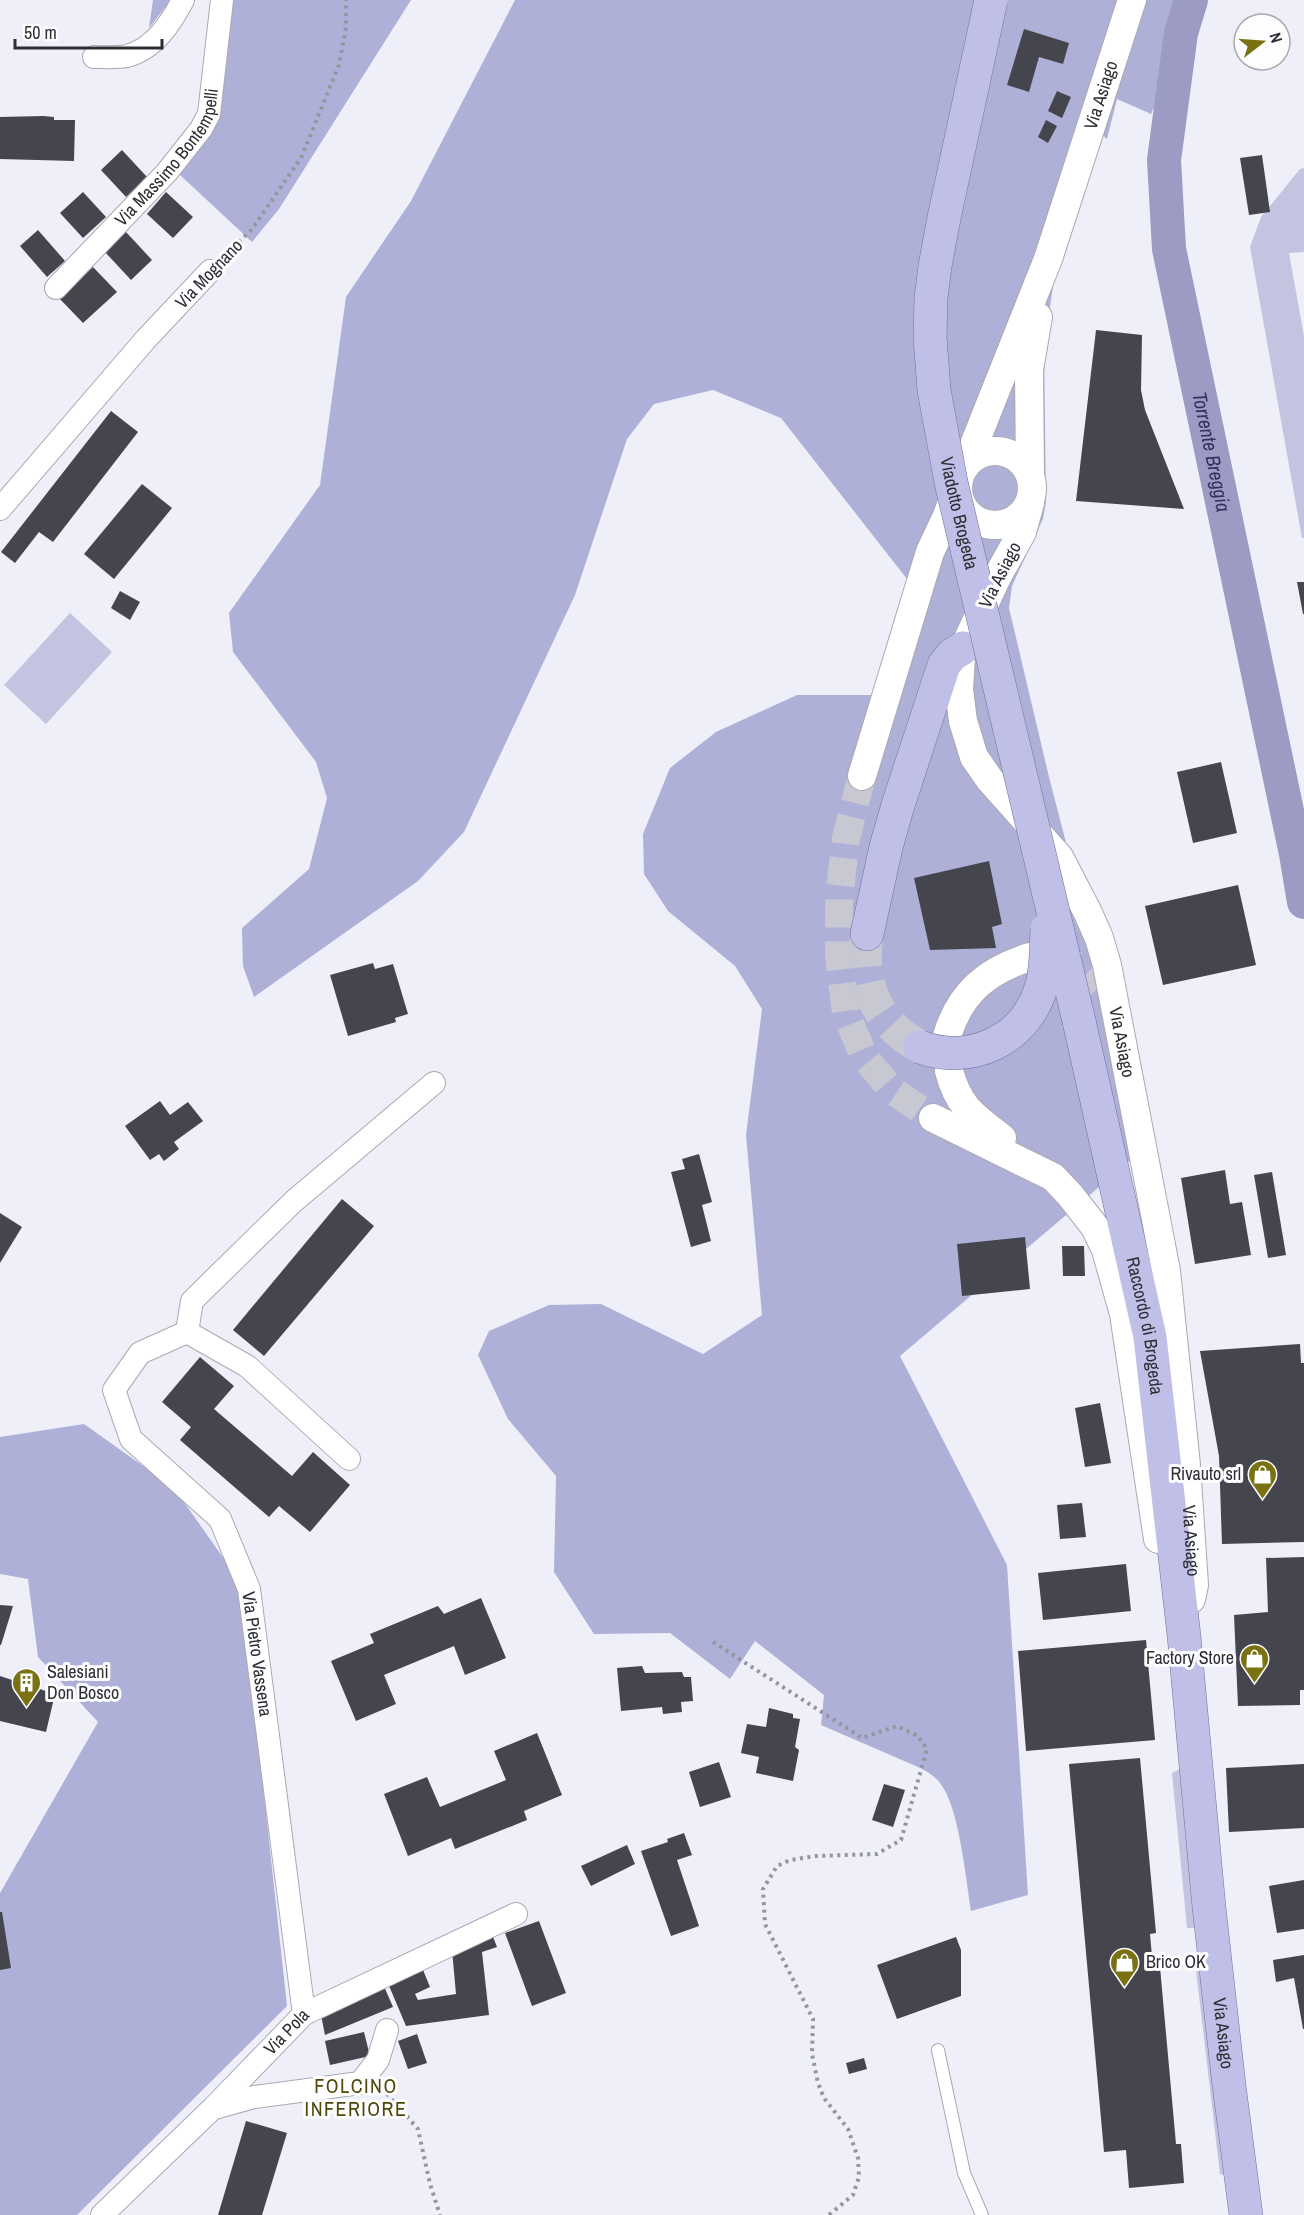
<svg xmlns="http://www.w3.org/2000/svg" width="1304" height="2215" font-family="'Archivo Narrow',sans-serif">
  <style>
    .green { fill: #c3c4df }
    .forest { fill: #afb0d8 }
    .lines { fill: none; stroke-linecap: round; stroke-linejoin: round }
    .river { stroke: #9b9bc3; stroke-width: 34 }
    .building { fill: #45454d }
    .tertiary-tunnel { stroke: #c7c8d1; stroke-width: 28; stroke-dasharray: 28 14; stroke-linecap: butt }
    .primary-tunnel { stroke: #c7c8d1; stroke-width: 33; stroke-dasharray: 33 16; stroke-linecap: butt }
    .service-casing { stroke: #a9a9b3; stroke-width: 14 }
    .minor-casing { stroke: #a9a9b3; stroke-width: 24 }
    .tertiary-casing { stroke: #a9a9b3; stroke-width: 30 }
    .primary-casing { stroke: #71719e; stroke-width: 34 }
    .path { stroke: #94959d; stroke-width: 4; stroke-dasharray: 3 4.5; stroke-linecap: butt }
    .service { stroke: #fff; stroke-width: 12 }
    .minor { stroke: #fff; stroke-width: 22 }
    .tertiary { stroke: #fff; stroke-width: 28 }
    .primary { stroke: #bfbfe8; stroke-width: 33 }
    .primary-bridge-casing { stroke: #71719e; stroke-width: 34; stroke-linecap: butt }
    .primary-bridge { stroke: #bfbfe8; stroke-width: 33 }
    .labels { text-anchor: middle; stroke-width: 6; stroke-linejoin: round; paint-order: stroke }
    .street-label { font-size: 18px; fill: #2d2e32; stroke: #fdfdff }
    .poi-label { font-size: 18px; fill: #2d2e32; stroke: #fdfdff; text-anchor: end }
    .water-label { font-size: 20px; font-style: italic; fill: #343063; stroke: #fdfdff }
    .neighbourhood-label { font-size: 20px; letter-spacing: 1.5px; fill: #4f4908; stroke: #fdfdff }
  </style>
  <rect width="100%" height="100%" fill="#eeeff9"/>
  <path class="green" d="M1304 168V252L1289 253 1304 336V538H1302L1250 247 1261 217 1300 169Z
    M70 613 112 652 46 724 4 685Z
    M1180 1769 1196 1928H1187L1172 1773Z
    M1196 1970H1202L1224 2175 1220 2174Z"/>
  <path class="forest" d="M153 0H171L149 28Z
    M228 0H411L279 209 252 242 179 174 203 144Z
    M515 0H1202L1151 114 1117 99 1107 139 1099 132 1058 252 1044 348 1046 502 1043 519 1012 586 1009 608 1049 777 1145 1148 900 1356 1007 1565 1028 1895 971 1911C966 1880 959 1806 940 1783 934 1775 926 1771 918 1767L821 1725 824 1695 755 1641 730 1679 670 1633 594 1634 554 1572 556 1476 508 1419 478 1355 489 1331 549 1305 601 1304 703 1354 762 1315 746 1135 762 1009 735 966 668 911 644 874 643 834 670 768 716 732 797 695H875L907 579 781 418 713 390 654 404 627 439 575 595 464 832 418 881 254 997 243 966 242 928 309 869 327 798 316 762 233 652 229 613 320 485 346 297 411 201Z
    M84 1424 174 1488 241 1583 287 2006 77 2215H0V1893L98 1722 38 1657 28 1579 0 1574V1437Z"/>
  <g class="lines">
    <path class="river" id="s1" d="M1191 0 1181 33 1164 160 1169 249 1296 854 1304 902"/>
  </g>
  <path class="building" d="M1024 29 1069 43 1063 64 1039 57 1029 92 1007 85Z
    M1057 91 1071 97 1062 118 1048 111Z
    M43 116 54 117V120H75L74 161 0 159V117Z
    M1046 120 1057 126 1048 143 1038 137Z
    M122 150 147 177 126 197 101 170Z
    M1262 155 1270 212 1249 215 1240 158Z
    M83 192 106 217 83 238 60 213Z
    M166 192 193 217 173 238 147 214Z
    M38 230 65 261 47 277 20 246Z
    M126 232 152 260 131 280 105 252Z
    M93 267 117 292 83 323 59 298Z
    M1096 330 1142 335 1141 390 1145 410 1184 509 1076 501Z
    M111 411 138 432 53 542 39 532 15 563 1 552Z
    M142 484 172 508 114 579 84 554Z
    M1297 582H1304V614H1303Z
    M120 591 140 602 130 620 111 608Z
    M1221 762 1237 833 1193 843 1177 772Z
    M989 861 1002 924 992 927 996 948 930 950 914 878Z
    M1238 885 1256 965 1163 985 1145 906Z
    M373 963 375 969 393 964 408 1014 395 1018 396 1022 348 1036 330 975Z
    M160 1101 170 1115 188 1102 203 1121 174 1142 179 1149 164 1161 159 1154 150 1160 125 1126Z
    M699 1154 712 1202 702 1205 711 1241 691 1247 671 1172 685 1169 682 1159Z
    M1225 1170 1230 1204 1242 1202 1251 1255 1195 1264 1181 1178Z
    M1272 1172 1286 1255 1268 1258 1254 1175Z
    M342 1199 374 1226 264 1356 233 1330Z
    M0 1213 22 1227 0 1263Z
    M1025 1237 1030 1289 962 1296 957 1244Z
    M1062 1246H1084L1085 1276H1063Z
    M1300 1344 1301 1363H1304V1542L1222 1544 1219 1456 1200 1351Z
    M200 1357 234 1386 214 1409 292 1476 313 1452 350 1485 310 1532 279 1506 269 1517 180 1440 191 1427 162 1402Z
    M1100 1403 1111 1463 1085 1467 1075 1408Z
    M1082 1503 1086 1537 1060 1539 1057 1505Z
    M1304 1557V1690H1300V1705L1238 1706 1234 1615 1268 1612 1266 1558Z
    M1126 1564 1131 1611 1043 1620 1038 1573Z
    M481 1598 506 1658 465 1675 454 1646 384 1675 396 1704 356 1721 331 1661 374 1643 370 1634 438 1606 444 1614Z
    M0 1605 13 1606 1 1645H0Z
    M1146 1640 1155 1740 1026 1751 1018 1651Z
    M642 1666 645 1673 682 1672 684 1677H691L693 1701 681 1702 682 1712 663 1714 662 1707 621 1711 617 1668Z
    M0 1676 55 1694 46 1732 0 1721Z
    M769 1708 793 1714V1718L800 1719 795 1747 799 1750 793 1781 756 1773 759 1757 741 1753 747 1724 766 1727Z
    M537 1733 562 1795 524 1811 527 1820 455 1849 451 1838 408 1856 384 1794 427 1777 440 1807 506 1780 494 1751Z
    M1140 1758 1156 1933 1150 1934 1153 1968 1160 1967 1176 2144H1181L1184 2183 1129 2188 1126 2150 1104 2152 1069 1764Z
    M719 1762 731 1797 700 1807 689 1772Z
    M1304 1764V1828L1229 1832 1226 1768Z
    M884 1784 905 1790 893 1827 872 1820Z
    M684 1833 692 1855 677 1860 699 1926 671 1936 641 1851 668 1842 667 1839Z
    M627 1845 635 1864 591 1886 581 1866Z
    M1304 1880V1929L1277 1933 1269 1886Z
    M0 1912H2L11 1968 0 1970Z
    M539 1921 566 1993 532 2006 505 1933Z
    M492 1934 497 1947 482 1952 489 2015 406 2026 387 1981 421 1965 430 1987 415 1994 418 2000 456 1994 452 1950Z
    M956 1937 961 1950V1996L897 2019 877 1965Z
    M1304 1955V2029H1303L1294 1978 1276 1982 1273 1960Z
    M383 1984 393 2007 325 2035 321 2015Z
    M364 2032 370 2056 330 2065 325 2041Z
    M417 2034 427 2063 408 2069 398 2041Z
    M864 2058 867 2069 849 2074 846 2063Z
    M246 2121 287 2133 262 2215H218Z"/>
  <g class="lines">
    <path class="tertiary-tunnel" d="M862 776 846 838 839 898V955L846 1013 864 1057 893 1091 933 1118
      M1049 957C1072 959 1085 970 1099 988"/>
    <path class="primary-tunnel" d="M867 934C860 984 875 1021 920 1047"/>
    <defs>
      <path id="service" d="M938 2050 964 2173 982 2215"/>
      <g id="minor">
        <path d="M94 57C105 57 117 58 127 56 154 49 171 23 183 0"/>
        <path id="s2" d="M56 288 167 172 201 129 209 114 222 0"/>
        <path d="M0 509 146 339 210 271"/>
        <path d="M187 1332 192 1301 294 1201 434 1083"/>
        <path d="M304 2014 249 1589 220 1519 131 1439 114 1390 140 1353 187 1332 247 1366 349 1459"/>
        <path d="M215 2108 254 2097 360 2083 378 2060 387 2030"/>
        <path id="s3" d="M102 2215 213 2108 304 2014 516 1914"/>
      </g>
      <g id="tertiary">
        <circle cx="995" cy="488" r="37"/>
        <path id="s4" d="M966 465 1048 259 1132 0"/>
        <path d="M1030 473 1029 370 1038 317"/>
        <path id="s5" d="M1030 503 1022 532 997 577 961 654 959 690 963 721 974 757 990 780 1059 857 1088 913 1099 938 1107 965 1166 1271 1186 1465 1194 1585 1191 1599"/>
        <path d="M862 776 930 552 947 516 957 488"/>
        <path d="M947 1036C960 993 987 970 1030 957"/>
        <path d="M949 1071C959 1108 974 1116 1002 1138"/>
        <path d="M933 1118 1053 1177 1070 1195 1095 1227 1106 1250 1124 1314 1158 1539"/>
      </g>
      <g id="primary">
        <path d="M867 934 886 847 898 805 944 665 952 655 963 648"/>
        <path id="s6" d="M1079 1021 1150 1337 1184 1636 1209 1907 1229 2085 1246 2215"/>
      </g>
    </defs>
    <use href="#service" class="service-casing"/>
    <use href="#minor" class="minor-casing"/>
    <use href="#tertiary" class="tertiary-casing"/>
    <use href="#primary" class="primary-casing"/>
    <path class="path" d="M223 258 252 229 301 158 339 65 346 27V0
      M713 1642 862 1738 897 1726 918 1736 927 1749 901 1840 877 1854 816 1856 790 1860 777 1866 763 1889 765 1924 813 2019 812 2054 818 2083 824 2098 848 2129 858 2158 859 2177 853 2195 829 2215
      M382 2088 418 2129 430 2184 440 2215"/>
    <use href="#service" class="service"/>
    <use href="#minor" class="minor"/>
    <use href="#tertiary" class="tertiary"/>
    <use href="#primary" class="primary"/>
    <defs>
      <g id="primary-bridge">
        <path id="s7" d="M991 0 944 218 935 266 931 298 930 337 934 390 951 482 1079 1021"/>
        <path d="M920 1047C970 1065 1025 1041 1041 988 1047 969 1046 948 1047 929"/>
      </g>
    </defs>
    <use href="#primary-bridge" class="primary-bridge-casing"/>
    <use href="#primary-bridge" class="primary-bridge"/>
  </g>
  <defs>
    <symbol id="shop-pin" viewBox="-11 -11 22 30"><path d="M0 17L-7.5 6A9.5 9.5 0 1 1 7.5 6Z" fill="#797112" stroke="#fdfdff"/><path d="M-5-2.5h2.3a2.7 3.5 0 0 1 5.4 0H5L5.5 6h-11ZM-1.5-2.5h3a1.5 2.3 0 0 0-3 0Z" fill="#fff"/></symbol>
    <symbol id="building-pin" viewBox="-11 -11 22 30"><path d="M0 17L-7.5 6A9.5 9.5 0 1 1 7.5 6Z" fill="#797112" stroke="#fdfdff"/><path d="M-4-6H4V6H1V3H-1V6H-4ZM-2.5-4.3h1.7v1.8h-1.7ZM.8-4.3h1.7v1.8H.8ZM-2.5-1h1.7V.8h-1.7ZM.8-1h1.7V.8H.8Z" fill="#fff"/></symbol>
  </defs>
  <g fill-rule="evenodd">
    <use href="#shop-pin" x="1246" y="1458" width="33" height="45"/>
    <use href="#shop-pin" x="1238" y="1642" width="33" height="45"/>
    <use href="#building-pin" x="10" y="1666" width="33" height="45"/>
    <use href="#shop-pin" x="1108" y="1946" width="33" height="45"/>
  </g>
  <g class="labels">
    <g class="street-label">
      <text dy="6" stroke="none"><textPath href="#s4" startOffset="394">Via Asiago</textPath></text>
      <text dy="6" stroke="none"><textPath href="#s2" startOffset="174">Via Massimo Bontempelli</textPath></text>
      <text transform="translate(209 274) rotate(-46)" y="6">Via Mognano</text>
      <text dy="6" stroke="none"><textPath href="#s7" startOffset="522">Viadotto Brogeda</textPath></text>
      <text transform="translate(1000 575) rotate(-63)" y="6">Via Asiago</text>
      <text dy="6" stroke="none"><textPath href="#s5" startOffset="600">Via Asiago</textPath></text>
      <text dy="6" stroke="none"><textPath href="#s6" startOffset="312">Raccordo di Brogeda</textPath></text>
      <text dy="6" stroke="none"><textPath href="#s5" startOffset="1104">Via Asiago</textPath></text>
      <text transform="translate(257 1654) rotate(82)" y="6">Via Pietro Vassena</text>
      <text dy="6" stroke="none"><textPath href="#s6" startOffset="1024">Via Asiago</textPath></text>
      <text dy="6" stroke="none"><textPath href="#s3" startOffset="260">Via Pola</textPath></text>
    </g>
    <g class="poi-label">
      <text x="1241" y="1480">Rivauto srl</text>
      <text x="1234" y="1664">Factory Store</text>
      <text x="47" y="1678" text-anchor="start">Salesiani<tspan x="47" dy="21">Don Bosco</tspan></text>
      <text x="1146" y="1968" text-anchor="start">Brico OK</text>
    </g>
    <g class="water-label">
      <text dy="7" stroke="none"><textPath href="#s1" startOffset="459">Torrente Breggia</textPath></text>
    </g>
    <g class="neighbourhood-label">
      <text x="356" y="2093">FOLCINO<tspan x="356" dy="23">INFERIORE</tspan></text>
    </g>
  </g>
  <g transform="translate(1262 42) rotate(73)"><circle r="28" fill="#fdfdff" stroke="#aaaaad" stroke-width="1.5"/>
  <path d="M0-4.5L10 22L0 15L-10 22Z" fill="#797112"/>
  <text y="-9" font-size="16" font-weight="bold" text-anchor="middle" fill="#2d2e32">N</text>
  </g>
  <path d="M15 39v9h147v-9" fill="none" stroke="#2d2e32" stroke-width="3"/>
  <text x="24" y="39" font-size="18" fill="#2d2e32" stroke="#fdfdff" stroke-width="4.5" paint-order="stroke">50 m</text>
</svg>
